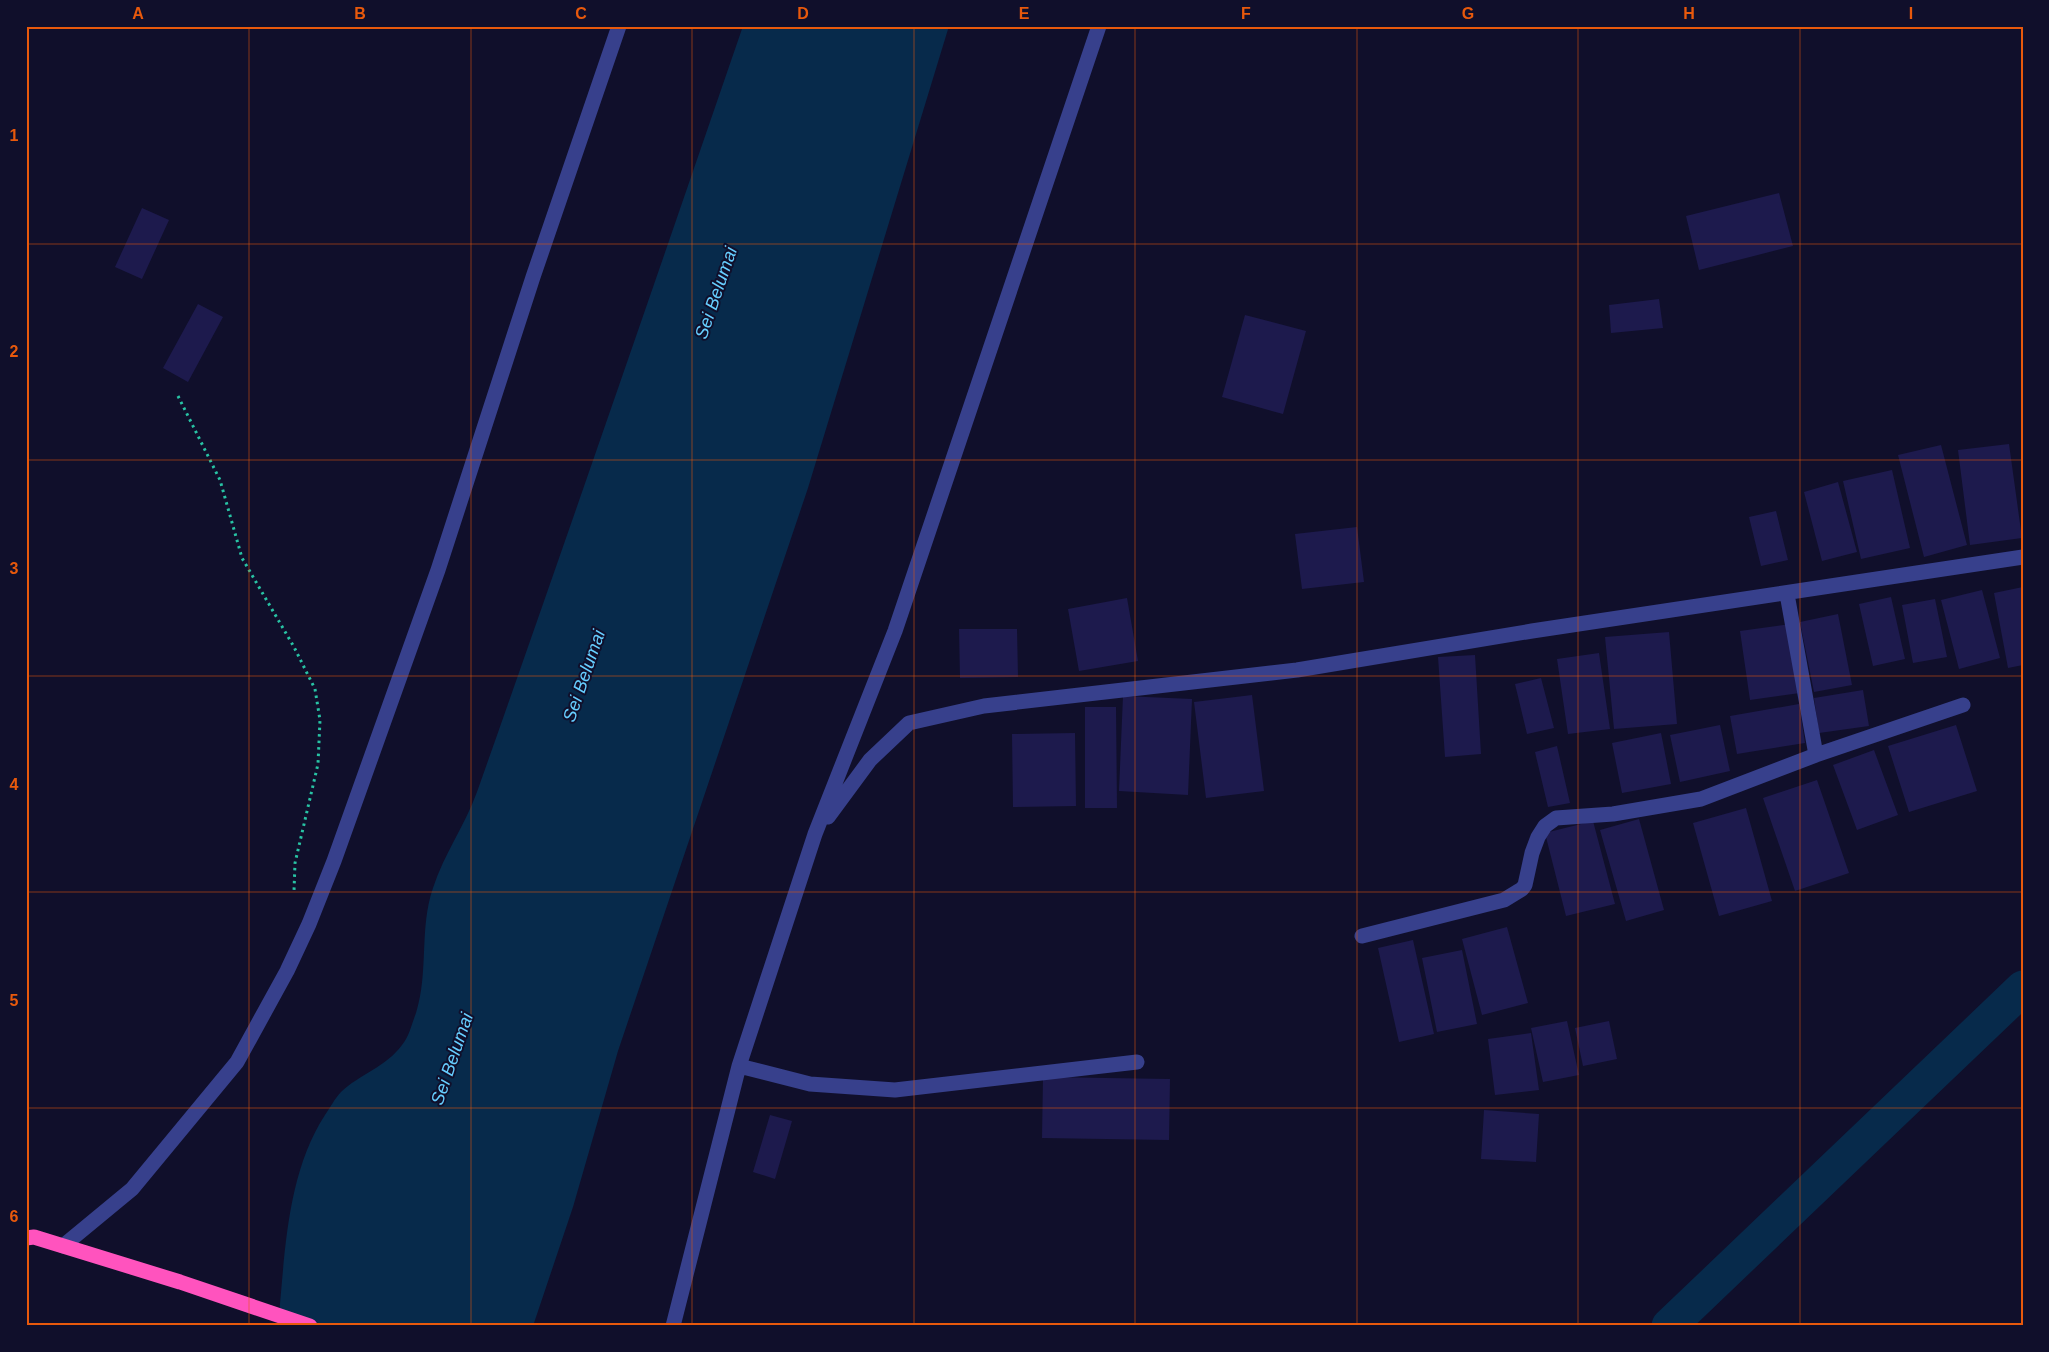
<svg xmlns="http://www.w3.org/2000/svg" width="2049" height="1352" font-family="Helvetica,sans-serif">
  <style>
    .water { fill: #072a4b }
    .lines { fill: none; stroke-linecap: round; stroke-linejoin: round }
    .canal { stroke: #072a4b; stroke-width: 35 }
    .building { fill: #1d1a4d }
    .path { stroke: #28c3a4; stroke-width: 3; stroke-dasharray: 2.5 4; stroke-linecap: butt }
    .minor { stroke: #37408c; stroke-width: 15 }
    .highway { stroke: #ff53be; stroke-width: 15 }
    .grid { fill: none; stroke: #e8590c; stroke-width: 1; stroke-opacity: 0.55 }
    .labels { text-anchor: middle; stroke-width: 4; stroke-linejoin: round; paint-order: stroke }
    .water-label { font-size: 18px; font-style: italic; fill: #66ceff; stroke: #100f2b }
    .neatline { fill: none; stroke: #e8590c; stroke-width: 2 }
    .grid-label { font-size: 16px; text-anchor: middle; font-weight: bold; fill: #e8590c }
  </style>
  <rect width="100%" height="100%" fill="#100f2b"/>
  <path class="water" d="M743 26H949L808 488 618 1051 573 1207 533 1326H278C285 1256 286 1175 325 1115 330 1108 335 1098 341 1092 360 1074 386 1067 402 1045 409 1037 412 1023 416 1013 429 972 419 928 433 888 444 854 465 825 477 792 567 537 655 282 743 26Z"/>
  <g class="lines">
    <path class="canal" d="M1669 1326 2023 988"/>
  </g>
  <path class="building" d="M1779 193 1793 246 1699 270 1686 216Z
    M142 208 169 220 142 279 115 267Z
    M1659 299 1663 328 1611 333 1609 305Z
    M198 304 223 317 188 382 163 368Z
    M1245 315 1306 331 1283 414 1222 397Z
    M2009 444 2022 538 1970 545 1958 450Z
    M1941 445 1967 545 1924 557 1898 455Z
    M1892 470 1910 548 1861 559 1843 481Z
    M1838 482 1857 552 1822 561 1804 492Z
    M1776 511 1788 560 1761 566 1749 517Z
    M1357 527 1364 582 1302 589 1295 534Z
    M2023 587V665L2008 668 1994 593Z
    M1982 590 2000 658 1959 669 1941 600Z
    M1891 597 1905 659 1873 666 1859 604Z
    M1127 598 1138 661 1079 671 1068 609Z
    M1935 599 1947 657 1913 663 1902 605Z
    M1838 614 1852 685 1814 692 1800 622Z
    M1791 624 1800 693 1750 700 1740 631Z
    M959 629H1017L1018 677 960 678Z
    M1669 632 1677 724 1614 729 1605 637Z
    M1599 653 1610 729 1568 734 1557 659Z
    M1475 655 1481 754 1445 757 1438 657Z
    M1541 678 1554 728 1527 734 1515 684Z
    M1863 690 1869 726 1819 733 1814 698Z
    M1252 695 1264 791 1206 798 1194 702Z
    M1123 696 1192 699 1188 795 1119 791Z
    M1799 704 1805 743 1737 754 1730 716Z
    M1085 707H1116L1117 808H1085Z
    M1720 725 1730 771 1680 782 1670 735Z
    M1956 725 1977 791 1909 812 1888 746Z
    M1075 733 1076 806 1013 807 1012 734Z
    M1661 733 1671 784 1622 793 1612 743Z
    M1557 746 1570 803 1548 807 1535 752Z
    M1874 750 1898 815 1857 830 1833 765Z
    M1817 780 1849 873 1795 891 1763 798Z
    M1746 808 1772 901 1719 916 1693 823Z
    M1639 819 1664 910 1626 921 1600 830Z
    M1593 821 1615 904 1566 916 1545 833Z
    M1507 927 1528 1003 1482 1015 1462 939Z
    M1413 940 1434 1034 1399 1042 1378 948Z
    M1462 950 1477 1024 1437 1032 1422 958Z
    M1567 1021 1579 1075 1543 1082 1531 1028Z
    M1609 1021 1617 1059 1583 1066 1575 1028Z
    M1531 1033 1539 1090 1495 1095 1488 1039Z
    M1043 1077 1170 1079 1169 1140 1042 1138Z
    M1484 1110 1539 1114 1536 1162 1481 1159Z
    M770 1115 792 1121 775 1179 753 1172Z"/>
  <g class="lines">
    <path class="path" d="M178 396 220 480 242 558 294 647 315 689 320 720 318 764 295 863 294 891"/>
    <path class="minor" d="M1787 594 1816 755
      M828 817 870 760 909 723 984 706 1297 670 1532 631 2023 557
      M1362 936 1504 900 1522 889 1525 885 1532 853 1538 837 1545 826 1556 818 1613 814 1701 799 1816 755 1963 705
      M739 1066 810 1084 895 1090 1137 1062
      M63 1246 132 1189 237 1062 287 971 309 924 334 861 438 570 533 277 619 26
      M673 1326 739 1066 815 834 895 631 1099 26"/>
    <path class="highway" d="M26 1238 34 1237 180 1282 310 1326"/>
  </g>
  <path class="grid" d="M249 26V1326M471 26V1326M692 26V1326M914 26V1326M1135 26V1326M1357 26V1326M1578 26V1326M1800 26V1326M26 244H2023M26 460H2023M26 676H2023M26 892H2023M26 1108H2023"/>
  <g class="labels">
    <g class="water-label">
      <text transform="translate(716 293) rotate(-71)" y="6">Sei Belumai</text>
      <text transform="translate(584 676) rotate(-71)" y="6">Sei Belumai</text>
      <text transform="translate(452 1059) rotate(-71)" y="6">Sei Belumai</text>
    </g>
  </g>
  <rect width="2049" height="1352" fill="none" stroke="#100f2b" stroke-width="55"/>
  <rect x="28" y="28" width="1994" height="1296" class="neatline"/>
  <g class="grid-label">
    <text x="138" y="19">A</text>
    <text x="360" y="19">B</text>
    <text x="581" y="19">C</text>
    <text x="803" y="19">D</text>
    <text x="1024" y="19">E</text>
    <text x="1246" y="19">F</text>
    <text x="1468" y="19">G</text>
    <text x="1689" y="19">H</text>
    <text x="1911" y="19">I</text>
    <text x="14" y="141">1</text>
    <text x="14" y="357">2</text>
    <text x="14" y="574">3</text>
    <text x="14" y="790">4</text>
    <text x="14" y="1006">5</text>
    <text x="14" y="1222">6</text>
  </g>
</svg>
